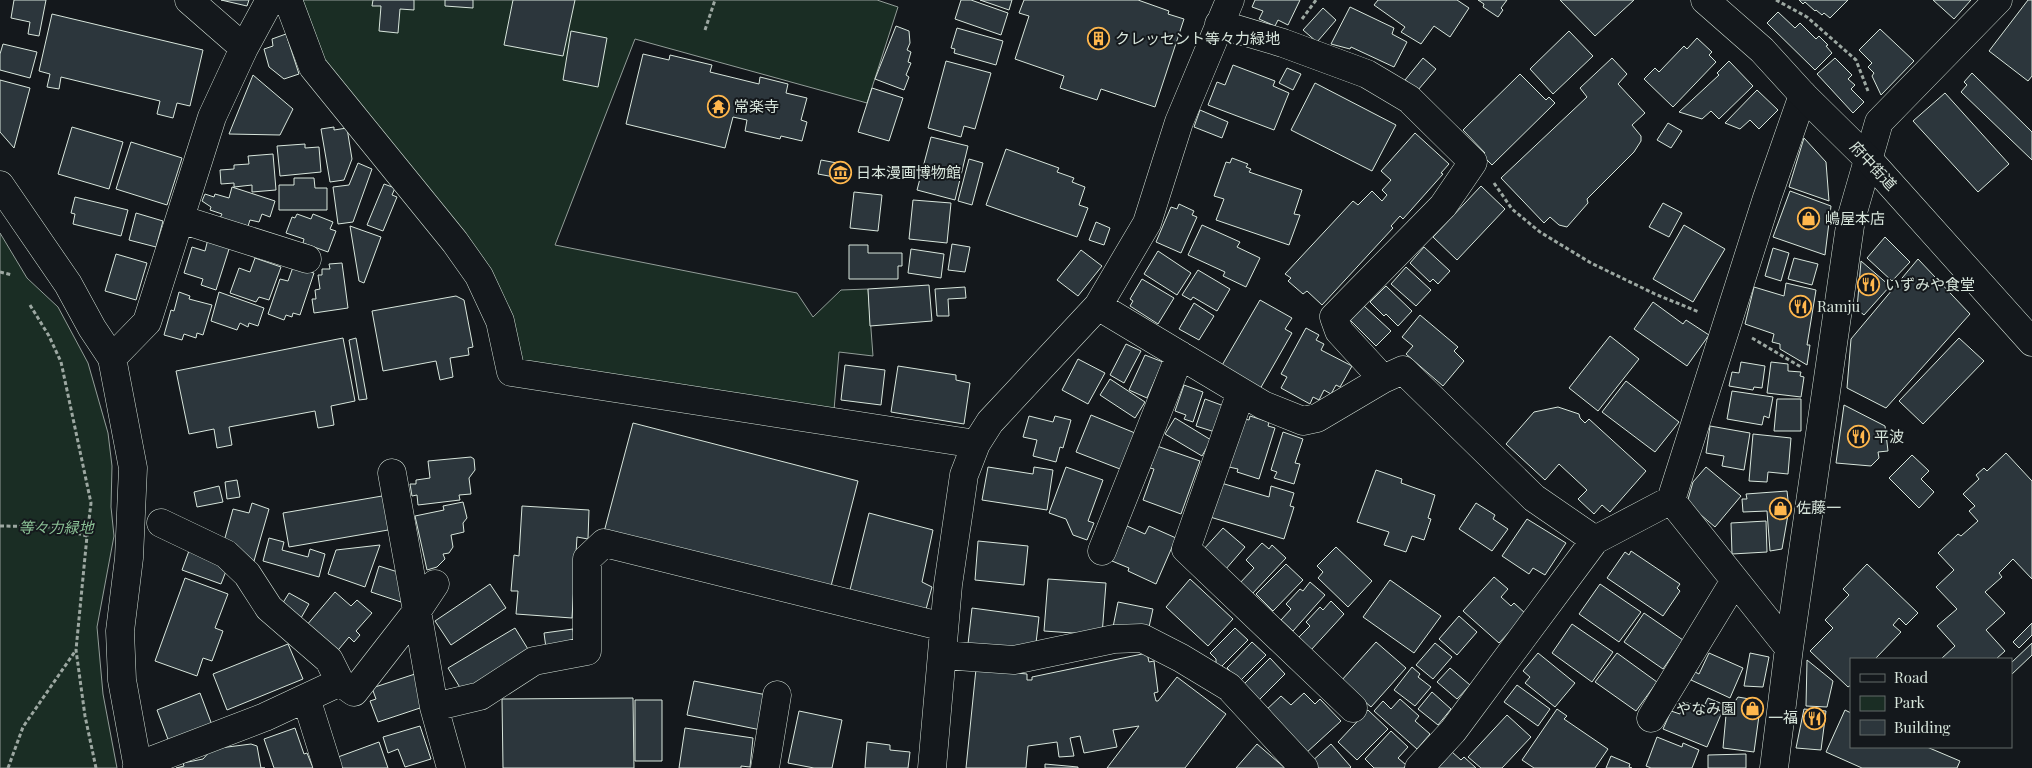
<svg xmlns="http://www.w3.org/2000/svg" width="2032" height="768" font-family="'Playfair Display','Noto Sans JP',serif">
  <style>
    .green { fill: #1a2d24; stroke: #939e99 }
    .building { fill: #2c363c; stroke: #d8e6dc }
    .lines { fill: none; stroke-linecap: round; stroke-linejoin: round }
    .minor-casing { stroke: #d8e6dc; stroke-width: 29 }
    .highway-casing { stroke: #d8e6dc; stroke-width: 29 }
    .path { stroke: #9da8a2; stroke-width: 3; stroke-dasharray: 4 2.5; stroke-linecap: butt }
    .minor { stroke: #14181c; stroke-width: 28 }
    .highway { stroke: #14181c; stroke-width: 28 }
    .labels { text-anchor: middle; stroke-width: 4; stroke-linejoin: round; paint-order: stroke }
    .poi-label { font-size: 15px; fill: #d8e6dc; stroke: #14181c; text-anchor: start }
    .street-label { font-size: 15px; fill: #d8e6dc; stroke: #14181c }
    .park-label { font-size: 15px; font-style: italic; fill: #8ac095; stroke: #14181c }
  </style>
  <rect width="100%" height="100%" fill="#14181c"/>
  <path class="green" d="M299 0H877L898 7 867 103 635 39 555 245 797 293 813 317 841 290 868 289 873 356 839 352 834 410 517 362 506 309 321 63Z
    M0 233 27 278 58 307 88 363 108 433 112 466 111 507 114 536 97 627 103 694 117 768H0Z"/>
  <path class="building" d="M14 0H46L39 36 28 34 30 22 11 18Z
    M221 0H249L247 6Z
    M373 0H414V10L400 9 398 33 379 31 381 6H372Z
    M445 0H473V8L445 6Z
    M513 0H575L563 56 504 45Z
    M961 0H971L1008 13 1001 35 955 19Z
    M980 0H1012L1009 10Z
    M1024 0H1138L1169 11 1168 14 1184 19 1155 107 1101 89 1097 100 1060 88 1064 76 1015 59 1029 16 1019 13Z
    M1255 0H1300L1288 25 1278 20 1275 26 1259 19 1263 11 1252 7Z
    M1378 0H1457L1469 8 1450 37 1434 26 1421 44 1401 32 1405 27 1374 5Z
    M1478 0H1507L1501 8 1503 10 1498 17 1483 7 1484 4Z
    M1560 0H1634L1595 36Z
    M1799 0H1848L1830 18 1824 13 1822 15 1816 10 1815 11 1805 2 1803 4Z
    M1933 0H1971L1954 19Z
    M2028 0H2032V76L2028 81 1989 51Z
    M1350 7 1394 28 1392 34 1407 42 1394 67 1351 47 1350 49 1331 44Z
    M1323 8 1336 20 1317 42 1303 30Z
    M1778 12 1795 28 1800 23 1816 39 1819 36 1828 45 1826 46 1832 53 1815 70 1767 23Z
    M52 14 203 50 190 106 177 103 173 118 157 114 160 101 61 77 59 89 47 87 50 74 39 71Z
    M896 26 909 31 910 43 907 50 911 52 908 62 911 63 906 75 909 77 904 90 875 79Z
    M957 28 1003 41 996 65 954 53 955 49 951 48Z
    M1880 29 1914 61 1881 95 1872 76 1874 73 1868 67 1872 63 1859 50Z
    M571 31 607 38 598 87 563 80Z
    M1569 31 1593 56 1553 94 1530 69Z
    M286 34 299 74 284 79 269 67 264 49 273 46 272 39Z
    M1697 38 1712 52 1709 55 1716 62 1673 107 1644 79 1655 68 1659 72 1684 46 1687 49Z
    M3 44 37 52 30 78 0 70V54Z
    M643 54 669 60 670 55 712 65 710 72 759 84 760 77 788 84 786 93 807 98 801 120 807 122 802 141 781 136 780 139 745 131 747 120 733 117 725 148 626 124Z
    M1423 58 1436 69 1418 90 1405 80Z
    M1612 58 1627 74 1618 84 1645 113 1632 125 1641 136V141L1634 152 1587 199 1588 203 1567 227 1559 225 1550 217 1544 223 1501 178 1587 97 1580 88Z
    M1835 58 1852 75 1848 79 1855 85 1851 89 1864 102 1853 113 1817 74Z
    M946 61 991 73 975 129 964 126 961 137 928 128Z
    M1729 61 1753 86 1719 119 1711 111 1702 119 1679 112 1719 75 1717 73Z
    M1233 65 1275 81 1273 86 1289 93 1274 130 1208 105 1217 82 1225 85Z
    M1287 68 1301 74 1293 90 1279 83Z
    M1972 73 2032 132V160L1961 92 1967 85 1964 82Z
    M1520 74 1546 100 1549 97 1555 103 1492 165 1482 155 1485 153 1463 130Z
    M253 75 293 109 280 135 229 134Z
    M0 80 30 88 14 148 0 132Z
    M1315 83 1396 125 1372 171 1291 130Z
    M872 88 903 98 889 141 858 132Z
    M1757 90 1778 110 1759 129 1750 120 1740 129 1725 123Z
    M1945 93 2009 164 1978 192 1913 121Z
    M1200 110 1228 122 1222 138 1194 127Z
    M1668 123 1682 131 1671 148 1657 140Z
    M72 127 123 142 109 189 58 174Z
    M334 127V130L347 128 352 159 344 180 330 182 321 129Z
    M1415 133 1449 164 1441 173 1443 174 1403 219 1400 216 1391 226 1393 228 1322 305 1307 291 1303 294 1288 281 1291 278 1285 274 1353 201 1358 205 1372 191 1382 201 1387 195 1382 190 1391 180 1381 171Z
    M931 137 968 146 955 200 917 190Z
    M1804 138 1826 162 1829 201 1789 187Z
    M131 142 182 158 167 205 116 189Z
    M305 144V148L319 147 321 172 280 176 277 146Z
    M1006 149 1059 168 1057 172 1074 178 1072 182 1085 187 1079 205 1088 208 1077 237 986 205Z
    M273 154 276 190 252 192V185L234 187V183L221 184 220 170 234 169V165L249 164 248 156Z
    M1232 158 1248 164 1246 167 1251 169 1249 172 1302 190 1294 214 1300 215 1289 245 1216 220 1224 199 1214 196 1226 162 1230 163Z
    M969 159 983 163 972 205 958 201Z
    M821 160 848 165 845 179 818 174Z
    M358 163 372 169 353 222 338 224 333 187 349 185Z
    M294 178H314L315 188H327V210H279V185H294Z
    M384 184 395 188 392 195 397 197 383 231 367 225Z
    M1481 186 1505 209 1457 260 1433 237Z
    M232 187 275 201 270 217 262 214 259 222 250 220 248 226 220 218 222 214 210 210 211 207 202 201 205 194 214 197 215 194 229 198Z
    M1790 191 1831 206 1825 255 1773 237Z
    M854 192 882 195 878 231 850 228Z
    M75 197 128 210 121 236 73 224 75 214 71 213Z
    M913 200 951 203 947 243 909 239Z
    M1663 203 1682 213 1669 237 1649 227Z
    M1179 204 1194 211 1192 215 1197 217 1181 253 1156 242 1171 207 1177 209Z
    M136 213 163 221 156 247 129 240Z
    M297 214 311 219 313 214 333 222 330 229 336 231 328 252 303 243 304 239 286 233 292 217 295 218Z
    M1096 222 1110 228 1104 245 1089 240Z
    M1202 225 1240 242 1237 247 1260 258 1246 287 1223 276 1225 272 1188 255Z
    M1684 225 1725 249 1693 302 1653 279Z
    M350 226 381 237 364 283 359 281Z
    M1885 237 1910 262 1892 281 1867 258Z
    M208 239 230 246 216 290 201 285 203 279 184 273 192 247 205 251Z
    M952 244 970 247 965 272 948 270Z
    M849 245H868V253H902V266H898V279H849Z
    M1424 247 1450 271 1438 284 1433 279 1430 282 1410 263Z
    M1773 248 1789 253 1781 281 1765 276Z
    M911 249 944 254 941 278 908 273Z
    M1081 250 1102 266 1078 296 1057 280Z
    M1158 251 1191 273 1177 295 1144 274Z
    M116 254 147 263 136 300 105 291Z
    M255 258 281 267 269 300 259 297 256 302 230 293 239 268 250 272Z
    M1794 258 1818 264 1812 285 1788 279Z
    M1918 259 1970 314 1886 408 1847 388 1851 339Z
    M1861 261 1890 286 1864 315 1857 309Z
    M342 263 348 308 314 313 312 299H316L315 290 320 289 318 275H322V269H330L329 264Z
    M293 267 314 273 300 315 293 313 292 317 286 315 284 320 268 314 280 279 288 281Z
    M1406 267 1431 290 1416 306 1391 284Z
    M1198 270 1230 289 1217 311 1193 297 1191 300 1182 295Z
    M1142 279 1174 298 1158 324 1130 306 1133 301 1130 299Z
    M1786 283 1816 290 1807 345H1810L1807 365 1780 349V344L1772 342 1774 334 1745 324 1754 287 1784 296Z
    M929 285 932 321 870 326 868 289Z
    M1386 286 1412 311 1398 326 1386 314 1384 316 1370 302Z
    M965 287 966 298 948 299 949 316H937L935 289Z
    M179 292 190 296 189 299 212 305 203 335 197 333 196 338 184 334 182 340 164 335 171 310 174 311Z
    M219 292 264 308 258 326 249 323 248 327 240 323 237 330 211 321Z
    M456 296 464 300 473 347 468 348 469 355 450 358 453 377 440 380 436 361 383 371 372 311Z
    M1260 300 1292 318 1285 329 1292 333 1260 389 1221 367Z
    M1653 302 1683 324 1686 320 1709 335 1687 366 1634 329Z
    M1194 303 1214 316 1199 340 1179 329Z
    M1364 306 1391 331 1376 346 1350 320Z
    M1420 315 1458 347 1454 351 1464 361 1443 386 1406 354 1413 346 1402 337Z
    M1306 328 1319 335 1316 340 1324 344 1321 350 1352 366 1340 387 1336 385 1331 394 1324 390 1319 400 1313 397 1310 404 1281 388 1287 377 1281 374Z
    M1610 336 1639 359 1598 411 1569 388Z
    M343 338 355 401 331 406 334 425 318 428 315 411 229 427 232 445 217 448 214 429 189 434 176 371Z
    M356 338 367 399 359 400 349 340Z
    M1959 338 1984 361 1923 424 1899 401Z
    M1126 344 1141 351 1124 383 1110 375Z
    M1145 355 1163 362 1147 398 1129 390Z
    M1078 359 1105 373 1088 404 1062 390Z
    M1741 362 1765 366 1762 388 1754 387 1753 390 1729 386 1732 372 1739 373Z
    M1771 362 1788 364V371L1801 372 1800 376 1804 377 1801 397 1767 393Z
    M845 365 885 370 881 405 841 400Z
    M898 366 956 375V380L970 383 964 424 891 412Z
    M1110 379 1145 402 1135 418 1100 395Z
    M1626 381 1679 422 1655 452 1602 412Z
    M1184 385 1203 392 1193 422 1184 419 1186 415 1175 411Z
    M1732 391 1773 397 1769 418 1764 416 1762 425 1727 419Z
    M1205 399 1224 406 1215 432 1196 426Z
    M1777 399H1801V431H1774Z
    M1844 405 1885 426 1888 451 1878 452 1879 458 1871 466 1836 463Z
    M1558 407 1579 414 1580 418 1585 423 1589 419 1646 471 1610 512 1602 505 1594 514 1578 499 1587 490 1559 464 1545 480 1506 444 1534 412Z
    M1091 415 1135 433 1120 469 1076 452Z
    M1029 416 1053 422 1055 416 1071 420 1063 448 1060 447 1056 462 1033 456 1037 440 1023 437Z
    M1250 416 1269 422 1268 426 1275 428 1259 479 1237 472 1238 469 1229 467 1245 419 1249 420Z
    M1175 418 1211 440 1202 456 1165 434Z
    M633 423 858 481 830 590 604 532Z
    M1710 426 1750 433 1744 470 1722 466 1724 456 1706 453Z
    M1283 432 1303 439 1295 463 1300 464 1294 484 1274 478 1277 472 1271 470Z
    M1753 434 1791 438 1788 474 1768 472 1767 482 1749 481Z
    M1157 446 1200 461 1181 514 1143 500 1154 469 1150 468Z
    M2006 453 2032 481V579L2013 559 1999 573 2002 577 1985 592 2005 613 1986 630 2005 651 1996 659H1941L1955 646 1937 626 1957 609 1936 587 1954 570 1938 553 1958 534 1961 536 1978 521 1969 511 1975 506 1963 494 1979 479 1976 475 1984 468 1987 471Z
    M1912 455 1929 471 1921 479 1934 492 1919 508 1889 478Z
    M471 457 474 459 475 470 469 478 471 494 459 495 460 500 418 505 417 495 412 496 410 484H416V480L430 478 428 461Z
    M988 467 1033 474 1034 467 1053 470 1047 510 982 500Z
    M1066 467 1103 480 1088 521 1094 523 1087 540 1073 535 1066 519 1049 513Z
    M1706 467 1741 496 1715 527 1687 503 1693 482Z
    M1376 470 1402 479 1401 483 1435 495 1428 518 1431 519 1424 540 1412 536 1406 552 1384 545 1389 532 1357 522Z
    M237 480 240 497 227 499 225 482Z
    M1221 483 1269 497 1271 486 1294 493 1290 506 1294 507 1284 539 1210 517Z
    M219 486 223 502 197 507 194 492Z
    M1787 491 1789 509 1782 549 1770 551 1767 511 1743 512 1742 499H1747L1746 494Z
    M388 495 394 529 289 547 283 513Z
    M463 502 467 518 463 523 464 532 451 535 453 547 449 553 443 554 445 559 437 567 427 570 415 516 444 510 443 506Z
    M252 503 269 509 254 561 237 556 223 545 233 509 249 513Z
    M1476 503 1495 515 1493 519 1508 529 1492 551 1459 529Z
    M522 506 589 510 588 539 577 537 572 618 516 614 518 591H511L514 555 519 556Z
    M869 513 933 530 922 582 932 587 925 613 849 594Z
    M1527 519 1566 543 1545 575 1533 568 1529 574 1502 556Z
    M1766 521 1767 552 1732 554 1731 523Z
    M1127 526 1145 534 1149 526 1176 538 1156 584 1128 571 1129 568 1112 561Z
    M1223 528 1245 547 1225 570 1203 550Z
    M269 538 284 542 282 550 308 557 310 549 325 554 319 577 263 561Z
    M978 541 1028 546 1024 585 975 580Z
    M1262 543 1269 549 1272 545 1286 558 1251 595 1239 584 1254 568 1246 560Z
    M380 545 365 587 328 574 336 550Z
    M1336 547 1372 581 1348 607 1318 578 1323 572 1317 566Z
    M190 548 228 566 221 584 182 570Z
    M1631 551 1680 584 1677 588 1680 591 1663 616 1607 578 1625 552 1629 555Z
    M1286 564 1303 580 1273 611 1256 594Z
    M1867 564 1918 613 1906 625 1899 618 1893 625 1901 632 1875 659H1851V685L1848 687 1810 651 1833 628 1825 620 1849 595 1843 589Z
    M379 566 404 574 407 583 401 602 371 592Z
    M1494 577 1508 589 1501 597 1511 606 1514 603 1526 614 1499 643 1463 611Z
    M185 578 228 594 215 628 223 631 212 661 203 658 197 676 155 661Z
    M1048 579 1106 583 1102 635 1044 631Z
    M1190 579 1233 619 1208 646 1166 607Z
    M1390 580 1441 616 1414 653 1363 617Z
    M1310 582 1325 595 1293 631 1281 620 1291 609 1286 604 1300 589 1303 591Z
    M490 584 506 608 451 645 435 621Z
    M1600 584 1641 612 1619 642 1579 614Z
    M335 592 351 606 357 600 372 613 356 631 360 635 354 642 349 637 334 655 306 626Z
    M289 593 309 604 301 618 281 606Z
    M1331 601 1344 614 1311 650 1298 638 1310 626 1306 622 1320 607 1323 610Z
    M1118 602 1153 609 1149 627H1113Z
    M972 608 1039 617 1035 652 968 644Z
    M1644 613 1683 640 1663 669 1624 642Z
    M1459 616 1477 632 1457 655 1439 639Z
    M2032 623V635L2019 648 2013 642Z
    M1572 624 1613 652 1592 682 1552 653Z
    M515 628 531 654 464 694 448 668Z
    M1235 628 1248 640 1220 668 1216 665V659L1210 653Z
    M573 629 575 644 546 648 544 633Z
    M1252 642 1266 655 1240 681 1227 668Z
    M1376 642 1406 668 1371 707 1341 681Z
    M1435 643 1452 657 1433 679 1416 665Z
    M2032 643V655L2011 675V663Z
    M288 644 303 679 227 710 213 674Z
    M1147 653 1149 662 1154 661 1158 692 1154 693 1156 701H1158L1177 677 1226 714 1185 768H1107L1139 726 1113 730 1117 747 1084 753 1080 736 1070 738 1074 756 1059 757 1057 742 1028 746 1026 768H966L976 669 1027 674V680H1032V677Z
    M1538 653 1575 683 1555 707 1525 683 1530 677 1523 671Z
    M1617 653 1657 682 1636 711 1595 682Z
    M1709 653 1743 668 1730 698 1691 680 1695 672 1699 674Z
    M1750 653 1769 657 1763 687 1744 686Z
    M1270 658 1285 674 1259 700 1243 685Z
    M1807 660 1833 681 1827 707 1806 706Z
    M1412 667 1420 674 1418 677 1431 687 1415 706 1394 690Z
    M1450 668 1470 685 1457 699 1437 682Z
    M415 674 426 706 378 722 370 701 376 699 372 688Z
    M694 681 767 695 761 730 687 715Z
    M1517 685 1550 709 1538 726 1504 702Z
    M1432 692 1451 709 1438 725 1418 709Z
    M200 693 212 725 169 742 157 710Z
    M1304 693 1315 704 1320 699 1341 721 1306 753 1265 711 1281 696 1291 705Z
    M1738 697 1761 701 1754 752 1723 748 1726 715Z
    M633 698 634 768H503L502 699Z
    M1708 698 1725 705 1707 747 1663 729 1671 711 1680 714 1685 702 1703 708Z
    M1400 699 1419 716 1415 721 1430 734 1417 749 1374 711 1383 701 1391 709Z
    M635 700H662V761H635Z
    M1557 709 1567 716 1564 719 1608 749 1595 768H1534L1522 760Z
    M1804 709 1826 711 1821 750 1796 748Z
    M1368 710 1388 729 1357 760 1338 742Z
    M1845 710 1851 713V747H1927L1960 761 1957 768H1862L1826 752Z
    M799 711 842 720 832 768H814L788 763Z
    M1507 715 1531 737 1502 768H1481L1468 757Z
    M420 726 431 759 405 767 398 749 388 753 383 737Z
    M295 728 304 754 307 753 313 768H274L264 739Z
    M685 728 753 738 750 767 741 766V768H679Z
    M1391 731 1408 747 1398 758 1406 765 1404 768H1374L1365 759Z
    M1657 737 1682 747 1683 743 1699 750 1692 768H1651L1646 766Z
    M379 742 388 768H342L338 757Z
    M867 742 890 745V750L910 752 908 768H865Z
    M251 744 257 746 261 768H265H176L184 766 183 763 203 759 212 749Z
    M1257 744 1285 768H1236Z
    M1331 744 1351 767 1350 768H1315L1310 763Z
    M1452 752 1461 760 1464 757 1476 768H1438Z
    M1746 754V768H1708V755Z
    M1611 756 1630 764 1629 767 1632 768H1606Z
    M1045 764 1078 767V768H1045Z"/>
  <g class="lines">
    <defs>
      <path id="minor" d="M189 0 244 48
        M288 0 313 67 455 242 479 276 500 321 511 372 976 444
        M1219 24 1283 43 1367 74 1409 99 1473 162 1443 206 1334 317 1339 331 1383 379
        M0 185 68 284 92 328 112 358 133 468 129 558 120 631 122 680 138 768
        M180 219 307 259
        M1098 306 1263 405 1303 421 1317 418 1383 379 1403 370 1534 498 1595 540
        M112 358 147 322 212 117 244 48 270 0
        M1241 392 1186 549 1353 708
        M392 473 417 611 435 584
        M1671 500 1789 648
        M161 523 226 554 247 574 269 608 329 660 340 682
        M1102 551 1180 355
        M942 655 1014 660 1114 639 1142 638 1181 658 1229 687 1304 768
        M306 698 328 768
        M434 707 480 696 534 661 587 651V559L604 543 944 627
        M1651 718 1734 582
        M137 766 265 717 340 682 354 692 417 611 434 707 451 768
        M765 768 777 695
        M932 768 948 585 964 475 976 444 990 422 1098 306 1147 223 1179 122 1230 0
        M1419 768 1453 731 1595 540 1671 500 1767 198 1803 95
        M1774 768 1789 648 1851 219 1879 122 1998 0"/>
      <path id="highway" d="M1705 0 1762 50 1803 95 1869 160 2032 342"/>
    </defs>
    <use href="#minor" class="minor-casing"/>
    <use href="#highway" class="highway-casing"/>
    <path class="path" d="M1776 0 1807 17 1856 60 1868 91
      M1302 19 1316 0
      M705 30 715 0
      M1494 183 1512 209 1540 232 1591 263 1655 294 1699 312
      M0 272 12 275
      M30 305 49 336 61 362 91 503 87 536
      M1752 338 1801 367
      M0 526 53 527 87 536 76 650 85 716 96 768
      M8 768 23 727 76 650"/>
    <use href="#minor" class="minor"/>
    <use href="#highway" class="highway"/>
  </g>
  <defs>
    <symbol id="building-ring" viewBox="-11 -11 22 22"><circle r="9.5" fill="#14181c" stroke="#ffb74d" stroke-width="1.5"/><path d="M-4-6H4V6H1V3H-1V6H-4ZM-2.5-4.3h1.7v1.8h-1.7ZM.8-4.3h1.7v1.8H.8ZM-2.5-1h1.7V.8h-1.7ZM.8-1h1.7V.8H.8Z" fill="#ffb74d"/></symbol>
    <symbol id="temple-ring" viewBox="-11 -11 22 22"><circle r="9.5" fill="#14181c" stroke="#ffb74d" stroke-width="1.5"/><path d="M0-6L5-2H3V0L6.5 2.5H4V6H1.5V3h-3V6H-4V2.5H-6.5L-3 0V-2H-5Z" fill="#ffb74d"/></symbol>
    <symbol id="museum-ring" viewBox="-11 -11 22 22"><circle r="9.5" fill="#14181c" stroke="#ffb74d" stroke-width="1.5"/><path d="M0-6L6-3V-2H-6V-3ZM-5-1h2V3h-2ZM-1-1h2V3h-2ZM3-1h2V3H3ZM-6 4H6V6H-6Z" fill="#ffb74d"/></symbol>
    <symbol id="shop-ring" viewBox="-11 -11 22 22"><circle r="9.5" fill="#14181c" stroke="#ffb74d" stroke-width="1.5"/><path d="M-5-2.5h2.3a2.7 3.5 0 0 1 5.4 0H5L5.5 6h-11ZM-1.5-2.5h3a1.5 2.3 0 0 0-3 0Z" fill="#ffb74d"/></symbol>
    <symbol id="restaurant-ring" viewBox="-11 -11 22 22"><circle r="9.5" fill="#14181c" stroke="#ffb74d" stroke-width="1.5"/><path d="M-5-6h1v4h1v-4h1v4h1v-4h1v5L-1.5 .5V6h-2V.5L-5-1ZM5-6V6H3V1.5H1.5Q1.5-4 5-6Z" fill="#ffb74d"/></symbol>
  </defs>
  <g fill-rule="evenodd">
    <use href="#building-ring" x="1086" y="26" width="25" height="25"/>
    <use href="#temple-ring" x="706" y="94" width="25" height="25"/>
    <use href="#museum-ring" x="828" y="160" width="25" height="25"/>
    <use href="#shop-ring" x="1796" y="206" width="25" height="25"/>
    <use href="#restaurant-ring" x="1856" y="272" width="25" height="25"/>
    <use href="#restaurant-ring" x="1788" y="294" width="25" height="25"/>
    <use href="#restaurant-ring" x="1846" y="424" width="25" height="25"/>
    <use href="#shop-ring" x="1768" y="496" width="25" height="25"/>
    <use href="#shop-ring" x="1740" y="696" width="25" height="25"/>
    <use href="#restaurant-ring" x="1802" y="706" width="25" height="25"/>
  </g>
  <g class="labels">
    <g class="poi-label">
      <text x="1115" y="44">クレッセント等々力緑地</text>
      <text x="734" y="112">常楽寺</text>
      <text x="856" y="178">日本漫画博物館</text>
      <text x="1825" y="224">嶋屋本店</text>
      <text x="1885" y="290">いずみや食堂</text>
      <text x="1817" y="312">Ramju</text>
      <text x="1874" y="442">平波</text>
      <text x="1796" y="513">佐藤一</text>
      <text x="1736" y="714" text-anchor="end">やなみ園</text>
      <text x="1798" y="723" text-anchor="end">一福</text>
    </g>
    <g class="street-label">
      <text transform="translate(1873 166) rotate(47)" y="5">府中街道</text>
    </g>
    <g class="park-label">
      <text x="56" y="533">等々力緑地</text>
    </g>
  </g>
  <rect x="1850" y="658" width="162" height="90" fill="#14181c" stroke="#626a69"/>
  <rect x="1860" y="674" width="25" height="8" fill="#14181c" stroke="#626a69"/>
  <text x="1894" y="683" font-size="15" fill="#d8e6dc">Road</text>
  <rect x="1860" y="696" width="25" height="15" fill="#1a2d24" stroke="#626a69"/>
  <text x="1894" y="708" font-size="15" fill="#d8e6dc">Park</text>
  <rect x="1860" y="720" width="25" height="15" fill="#2c363c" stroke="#626a69"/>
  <text x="1894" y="733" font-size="15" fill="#d8e6dc">Building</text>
</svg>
